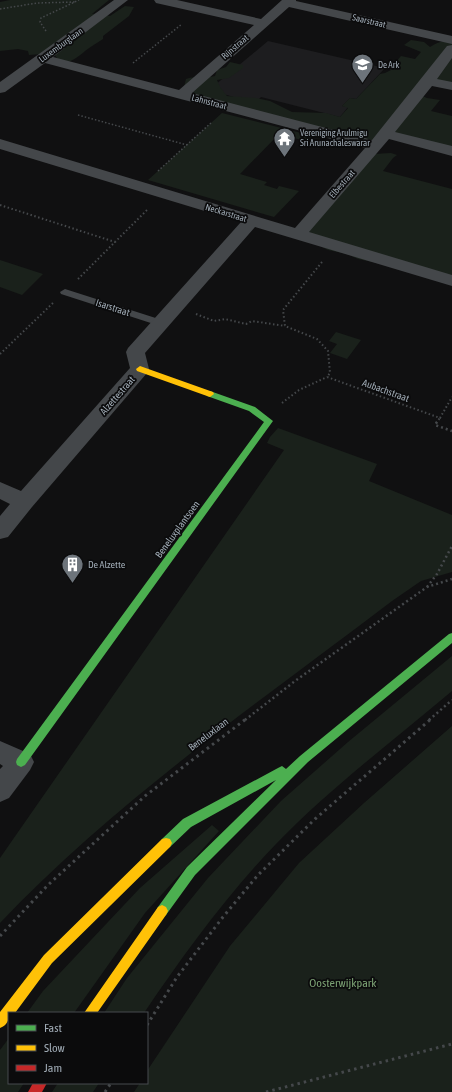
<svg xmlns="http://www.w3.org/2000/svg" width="452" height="1092" font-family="'Asap Condensed',sans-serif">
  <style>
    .built { fill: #1d1d1f }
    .green { fill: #1a211b }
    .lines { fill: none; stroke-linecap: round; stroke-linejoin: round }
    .path-far3 { stroke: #45484b; stroke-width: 1.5; stroke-dasharray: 1.5 2; stroke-linecap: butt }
    .path-far2 { stroke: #45484b; stroke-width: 2; stroke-dasharray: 1.5 2.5; stroke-linecap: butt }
    .path-far1 { stroke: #45484b; stroke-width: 2.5; stroke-dasharray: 2 3; stroke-linecap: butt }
    .path { stroke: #45484b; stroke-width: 3; stroke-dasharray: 2.5 4; stroke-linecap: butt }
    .lane { fill: #44474a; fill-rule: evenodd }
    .street { fill: #44474a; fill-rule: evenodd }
    .fast { fill: #4caf50; fill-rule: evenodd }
    .slow { fill: #ffc107; fill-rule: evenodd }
    .jam { fill: #c62828; fill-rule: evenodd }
    .labels { text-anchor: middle; stroke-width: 3.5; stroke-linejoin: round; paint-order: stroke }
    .far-street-label { font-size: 9px; fill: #9faab4; stroke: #0b0b0c }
    .far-poi-label { font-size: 9px; fill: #9faab4; stroke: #0b0b0c; text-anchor: start }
    .street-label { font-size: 10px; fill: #9faab4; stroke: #0b0b0c }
    .poi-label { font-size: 10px; fill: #9faab4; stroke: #0b0b0c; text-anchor: start }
    .near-park-label { font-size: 12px; fill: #7ba174; stroke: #0b0b0c }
  </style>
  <rect width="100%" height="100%" fill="#101011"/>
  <path class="built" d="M268 41 385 68 356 99 350 98 342 106 348 107 340 117 261 97 255 103 209 90Z"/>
  <path class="green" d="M10 0H109L92 14 100 13 110 16 125 6 134 7 129 16 103 36V39C97 43 90 47 85 51 76 59 62 70 54 53L29 55 28 51 18 49 0 51V2Z
    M411 40 424 42 430 47C440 41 441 41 452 43V89L435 85H423L415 93 427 98 440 100 431 111 452 116V154L389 138 374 141 344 135 340 130H328L195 96 192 90 184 87 186 79C197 75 205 78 215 76L217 70 226 67 230 62 243 65V68L229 78 217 80 220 87 227 96 256 98 270 101 292 112 326 113 340 117 348 108 342 106 350 98 356 99 380 74 385 73 391 70 390 69 401 56 415 59 421 52 404 45Z
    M222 113 313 136 305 141 279 134 240 174 267 182 264 185 277 189 279 186 299 191 274 217 148 180Z
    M391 153 397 155 393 158 383 171 452 189V278L377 263 358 259 347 254 328 250 322 247 300 226 374 154Z
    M0 260 43 274 22 295 0 287Z
    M336 332 361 340 347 359 330 353 337 344 329 341Z
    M278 428 377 464 369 481 452 515V572L421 581 392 601C258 703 117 800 0 923V858L284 450 267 443 270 437Z
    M452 656V691C393 741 330 788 276 844 226 896 184 954 144 1013H104L127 978 208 878 281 801 348 742Z
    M452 726V1092H134L140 1083H147V1071L230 946 299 863 364 803Z
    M212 825 219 831 145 913 74 1013H27L43 991 140 888Z
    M9 1038V1083H24L18 1092H0V1050Z
    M58 1083H99L93 1092H52Z"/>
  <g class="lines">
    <path class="path-far3" d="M0 9 37 3 75 2
      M46 31 40 22 41 18 79 0
      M133 63 182 24
      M78 115 187 145
      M158 171 212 122"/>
    <path class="path-far2" d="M0 205 115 242
      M322 262 283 310 285 326 317 339 328 351 330 373 327 377 440 418 452 397
      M78 279 148 209
      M196 314 214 321 225 319 246 324 252 321 285 326
      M0 354 53 303
      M282 403 299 390 327 377
      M436 423 440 418"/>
    <path class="path-far1" d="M437 422 435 425 452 431
      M427 587 437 574 452 546
      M245 720 295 681 427 587 452 579
      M429 720 452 700"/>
    <path class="path" d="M0 936 48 885 145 796 246 719
      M147 1025 177 977 223 917 258 875 315 819 431 719
      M105 1092 111 1083
      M266 1092 452 1044"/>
    <path class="lane" d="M65 289 165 321 166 323 165 325H157L61 294 60 292Z"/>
    <path class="street" d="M114 0H128L53 57 179 90 254 25 156 3 154 0H177L261 19 282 0H296V1L452 36V44L289 7 192 93 372 140 447 46 452 45V58L437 79 452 82V90L432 86 395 132 452 146V156L389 139 309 232 452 275V286L255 227 145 353 149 369 147 373 32 507 8 537 0 539V516L10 504 0 499V482L21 491 130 368 126 352 128 348 241 222 0 149V139L295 228 365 148 45 63 5 92 0 93V82Z
      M0 741 30 754 34 762 30 770 9 798 0 802V769L3 766 0 764Z"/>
    <path class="fast" d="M210 391 255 407 273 421 25 765 21 767 17 765 16 762 17 759 264 422 249 411 207 396 206 394Z
      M452 633V643L308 762 195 875 166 915 162 917 158 915 156 911 158 907 187 867 276 780 191 827 170 847 166 848 162 847 160 843 162 839 183 819 278 768 282 766 286 769 300 756 449 634Z"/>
    <path class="slow" d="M140 366 213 392 214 394 210 397 207 396 137 371 136 369Z
      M166 838 170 839 172 843 170 847 52 963 15 1013H9C9 1021 7 1025 0 1028V1012L44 955 162 839Z
      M162 905 166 907 168 911 166 915 97 1013H84L158 907Z"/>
    <path class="jam" d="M33 1083H47L42 1092H28Z"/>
  </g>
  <defs>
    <symbol id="school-pin" viewBox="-11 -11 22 30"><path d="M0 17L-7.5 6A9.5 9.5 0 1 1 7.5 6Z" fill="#6d747b" stroke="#0b0b0c"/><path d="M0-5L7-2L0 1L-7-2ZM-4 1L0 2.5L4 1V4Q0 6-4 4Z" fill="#fff"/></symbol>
    <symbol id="temple-pin" viewBox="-11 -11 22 30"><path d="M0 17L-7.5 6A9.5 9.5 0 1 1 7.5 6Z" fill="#6d747b" stroke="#0b0b0c"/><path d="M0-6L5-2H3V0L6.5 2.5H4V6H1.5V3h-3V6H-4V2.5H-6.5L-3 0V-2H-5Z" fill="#fff"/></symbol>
    <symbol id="building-pin" viewBox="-11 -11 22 30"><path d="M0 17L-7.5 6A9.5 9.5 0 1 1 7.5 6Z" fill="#6d747b" stroke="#0b0b0c"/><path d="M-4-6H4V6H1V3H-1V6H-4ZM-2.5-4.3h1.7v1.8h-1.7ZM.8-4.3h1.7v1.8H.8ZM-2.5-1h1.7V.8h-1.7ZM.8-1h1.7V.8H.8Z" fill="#fff"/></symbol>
  </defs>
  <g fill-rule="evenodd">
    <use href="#school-pin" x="350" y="52" width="25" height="34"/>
    <use href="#temple-pin" x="272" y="126" width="25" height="34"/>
    <use href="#building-pin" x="60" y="552" width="25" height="34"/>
  </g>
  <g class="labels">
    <g class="far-street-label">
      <text transform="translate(369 21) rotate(13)" y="3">Saarstraat</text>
      <text transform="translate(61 45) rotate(-36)" y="3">Luxemburglaan</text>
      <text transform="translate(235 47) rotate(-41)" y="3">Rijnstraat</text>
      <text transform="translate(209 102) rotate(15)" y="3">Lahnstraat</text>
      <text transform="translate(342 184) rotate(-49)" y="3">Elbestraat</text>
      <text transform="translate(226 213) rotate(17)" y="3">Neckarstraat</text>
    </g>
    <g class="far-poi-label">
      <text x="378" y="68">De Ark</text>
      <text x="300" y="136">Vereniging Arulmigu<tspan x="300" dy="10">Sri Arunachaleswarar</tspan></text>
    </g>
    <g class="street-label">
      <text transform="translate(113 307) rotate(18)" y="4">Isarstraat</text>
      <text transform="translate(386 390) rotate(20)" y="4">Aubachstraat</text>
      <text transform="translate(117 395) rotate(-49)" y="4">Alzettestraat</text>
      <text transform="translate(177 529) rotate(-54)" y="4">Beneluxplantsoen</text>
      <text transform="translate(208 734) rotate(-37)" y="4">Beneluxlaan</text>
    </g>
    <g class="poi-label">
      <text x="88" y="568">De Alzette</text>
    </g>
    <g class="near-park-label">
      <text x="343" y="987">Oosterwijkpark</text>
    </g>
  </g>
  <rect x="8" y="1012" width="140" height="72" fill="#0b0b0c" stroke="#464b4f"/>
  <rect x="16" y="1025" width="20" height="6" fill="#4caf50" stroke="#464b4f"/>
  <text x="44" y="1032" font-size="12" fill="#9faab4">Fast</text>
  <rect x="16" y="1045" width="20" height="6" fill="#ffc107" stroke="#464b4f"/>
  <text x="44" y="1052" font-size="12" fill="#9faab4">Slow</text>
  <rect x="16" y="1065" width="20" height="6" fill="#c62828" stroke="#464b4f"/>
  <text x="44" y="1072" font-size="12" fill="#9faab4">Jam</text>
</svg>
